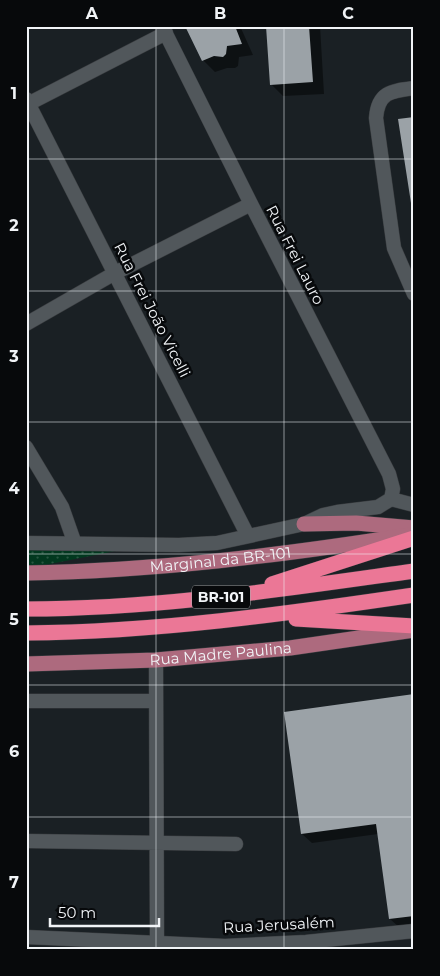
<svg xmlns="http://www.w3.org/2000/svg" width="440" height="976" font-family="Montserrat,sans-serif">
  <style>
    .grass { fill: url(#grass-dots) }
    .shadow { fill: #0007 }
    .building { fill: #9ba2a7 }
    .lines { fill: none; stroke-linecap: round; stroke-linejoin: round }
    .minor-casing { stroke: #3a3d40; stroke-width: 15 }
    .major-casing { stroke: #3a3d40; stroke-width: 16 }
    .highway-casing { stroke: #3a3d40; stroke-width: 16 }
    .minor { stroke: #51575b; stroke-width: 14 }
    .major { stroke: #ad6a7e; stroke-width: 15 }
    .highway { stroke: #eb7796; stroke-width: 15 }
    .grid { fill: none; stroke: #f1f4f7; stroke-width: 1; stroke-opacity: 0.55 }
    .labels { text-anchor: middle; stroke-width: 5; stroke-linejoin: round; paint-order: stroke }
    .shield { fill: #07090b; stroke: #abaeb0; stroke-width: 1 }
    .shield-label { font-size: 14px; font-weight: bold; fill: #f1f4f7 }
    .street-label { font-size: 15px; fill: #f1f4f7; stroke: #07090b }
    .neatline { fill: none; stroke: #f1f4f7; stroke-width: 2 }
    .grid-label { font-size: 16px; text-anchor: middle; font-weight: bold; fill: #f1f4f7 }
  </style>
  <defs>
    <pattern id="grass-dots" width="8" height="8" patternUnits="userSpaceOnUse" patternTransform="scale(1.25)"><rect width="8" height="8" fill="#02381f"/><path d="M2 2h.1M6 6h.1" fill="none" stroke="#275540" stroke-width="1.8" stroke-linecap="round"/></pattern>
  </defs>
  <rect width="100%" height="100%" fill="#1a2024"/>
  <path class="grass" d="M26 547 131 548 45 565H26Z"/>
  <path class="shadow" d="M187 26H240L253 55 239 57 238 66 235 68H227L215 72 203 60Z
    M267 26H320L324 94 283 96 271 84Z
    M414 695V926L400 928 390 919 378 834 312 843 302 834Z"/>
  <path class="building" d="M185 26H235L242 44 227 46 226 54 223 57 214 56 202 61Z
    M266 26H309L313 82 270 85Z
    M414 117V216H413L398 119Z
    M414 694V916L389 919 376 824 301 834 284 712Z"/>
  <g class="lines">
    <defs>
      <path id="minor" d="M162 26 251 204 389 474 393 489 391 499
        M414 88C391 91 378 92 376 118L394 248 414 294
        M26 99 248 536
        M26 105 166 33
        M26 324 115 273 251 204
        M26 447 62 507 75 544
        M391 499 414 505
        M26 543 179 545 217 543 304 524 323 515 337 512 378 507 391 499
        M156 660 157 943
        M26 701H156
        M26 841 236 844
        M26 937 225 946 306 942 414 931"/>
      <g id="major">
        <path d="M304 524 356 523 414 528"/>
        <path id="s1" d="M26 573C155 571 283 555 410 535"/>
        <path id="s2" d="M26 664 156 660 290 648 414 630"/>
      </g>
      <path id="highway" d="M272 584 414 538
        M26 609C157 609 285 589 414 571
        M296 619 414 626
        M26 633C157 632 285 614 414 595"/>
    </defs>
    <use href="#minor" class="minor-casing"/>
    <use href="#major" class="major-casing"/>
    <use href="#highway" class="highway-casing"/>
    <use href="#minor" class="minor"/>
    <use href="#major" class="major"/>
    <use href="#highway" class="highway"/>
  </g>
  <path class="grid" d="M156 26V950M284 26V950M26 159H414M26 291H414M26 422H414M26 554H414M26 685H414M26 817H414"/>
  <g class="labels">
    <rect class="shield" x="192" y="585.5" width="58" height="23" rx="4"/>
    <g class="shield-label">
      <text x="221" y="602">BR-101</text>
    </g>
    <g class="street-label">
      <text transform="translate(295 255) rotate(63)" y="5">Rua Frei Lauro</text>
      <text transform="translate(152 310) rotate(63)" y="5">Rua Frei João Vicelli</text>
      <text dy="5" stroke="none"><textPath href="#s1" startOffset="195">Marginal da BR-101</textPath></text>
      <text dy="5" stroke="none"><textPath href="#s2" startOffset="195">Rua Madre Paulina</textPath></text>
      <text transform="translate(279 925) rotate(-3)" y="5">Rua Jerusalém</text>
    </g>
  </g>
  <rect width="440" height="976" fill="none" stroke="#07090b" stroke-width="55"/>
  <path d="M50 918v8h109v-8" fill="none" stroke="#f1f4f7" stroke-width="2.5"/>
  <text x="58" y="918" font-size="15" fill="#f1f4f7" stroke="#07090b" stroke-width="4" paint-order="stroke">50 m</text>
  <rect x="28" y="28" width="384" height="920" class="neatline"/>
  <g class="grid-label">
    <text x="92" y="19">A</text>
    <text x="220" y="19">B</text>
    <text x="348" y="19">C</text>
    <text x="14" y="99">1</text>
    <text x="14" y="231">2</text>
    <text x="14" y="362">3</text>
    <text x="14" y="494">4</text>
    <text x="14" y="625">5</text>
    <text x="14" y="757">6</text>
    <text x="14" y="888">7</text>
  </g>
</svg>
